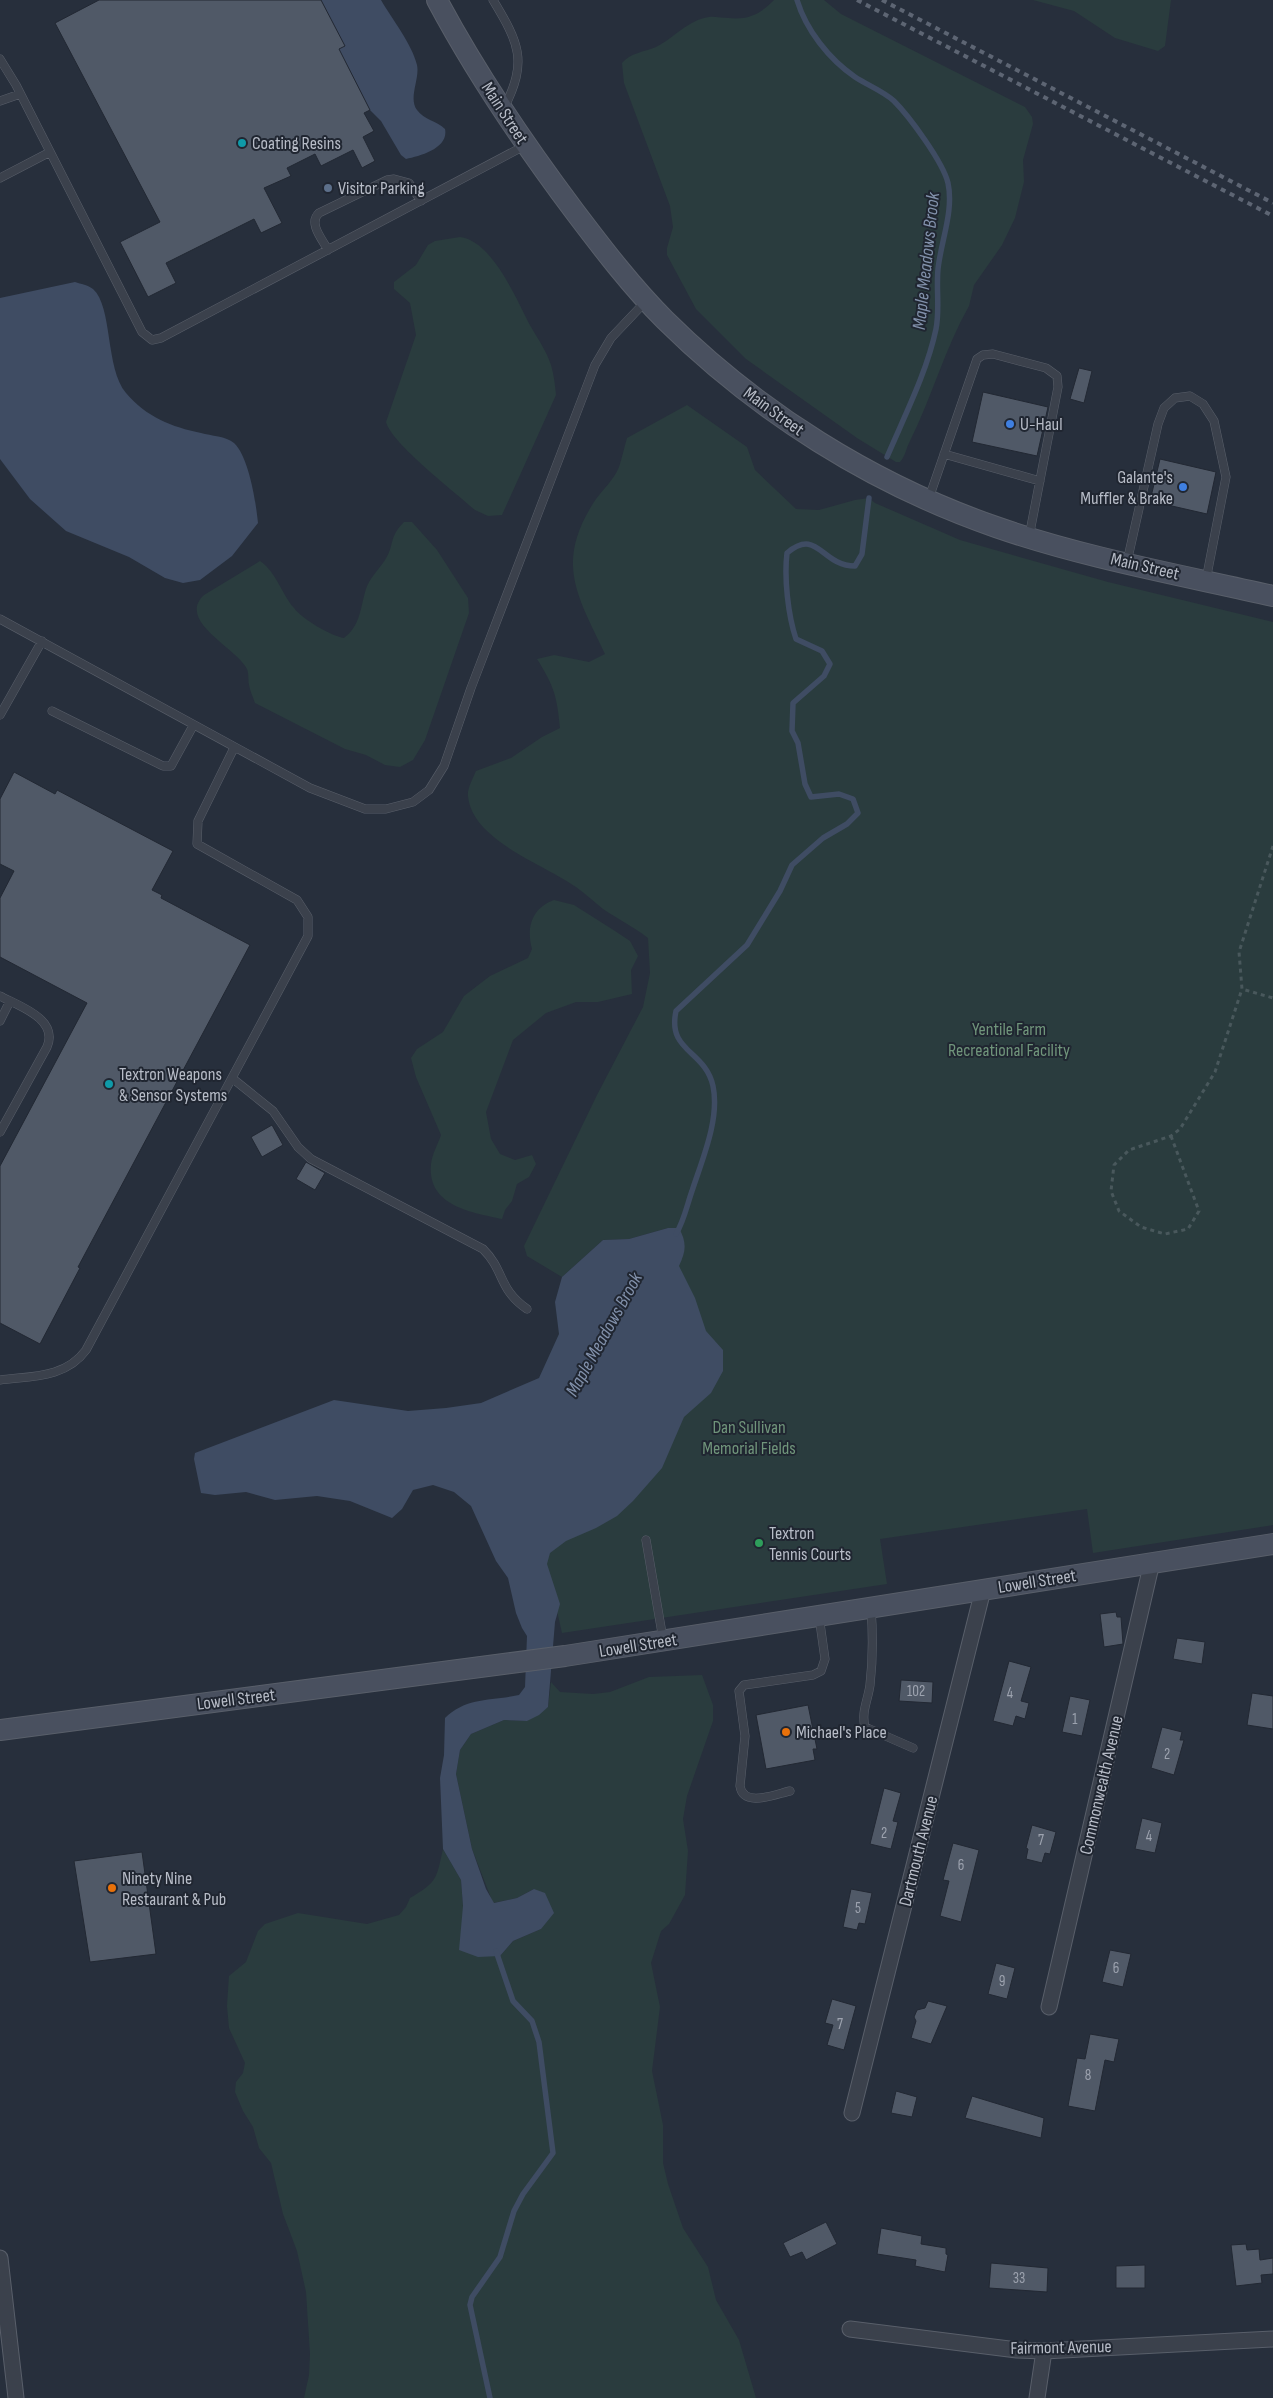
<svg xmlns="http://www.w3.org/2000/svg" width="1273" height="2398" font-family="'Sofia Sans Condensed',sans-serif">
  <style>
    .green { fill: #2a3c3e }
    .water { fill: #3f4c63 }
    .lines { fill: none; stroke-linecap: round; stroke-linejoin: round }
    .stream { stroke: #3f4c63; stroke-width: 5.5 }
    .building { fill: #505967; stroke: #222833 }
    .lane-casing { stroke: #595f6a; stroke-width: 9 }
    .street-casing { stroke: #595f6a; stroke-width: 17 }
    .secondary-casing { stroke: #595f6a; stroke-width: 22 }
    .path { stroke: #49585c; stroke-width: 3; stroke-dasharray: 4 4; stroke-linecap: butt }
    .lane { stroke: #3b414c; stroke-width: 8 }
    .street { stroke: #3b414c; stroke-width: 15 }
    .secondary { stroke: #49505f; stroke-width: 20 }
    .rail { stroke: #5d6573; stroke-width: 4; stroke-dasharray: 5 5; stroke-linecap: butt }
    .culture-dot { fill: #0f9aa8; stroke: #202631; stroke-width: 2 }
    .service-dot { fill: #5c6f8a; stroke: #202631; stroke-width: 2 }
    .shop-dot { fill: #3f7fe0; stroke: #202631; stroke-width: 2 }
    .leisure-dot { fill: #2e9e5b; stroke: #202631; stroke-width: 2 }
    .food-dot { fill: #e8710a; stroke: #202631; stroke-width: 2 }
    .labels { text-anchor: middle; stroke-width: 4; stroke-linejoin: round; paint-order: stroke }
    .number-label { font-size: 15px; fill: #9da3af }
    .street-label { font-size: 18px; fill: #b7bcc7; stroke: #202631 }
    .poi-label { font-size: 18px; fill: #b7bcc7; stroke: #202631; text-anchor: start }
    .park-label { font-size: 18px; fill: #70957b; stroke: #202631 }
    .water-label { font-size: 19px; font-style: italic; fill: #8291ab; stroke: #202631 }
  </style>
  <rect width="100%" height="100%" fill="#272f3c"/>
  <path class="green" d="M774 0H824L841 14 1025 107 1032 117 1033 124 1023 160 1024 182 1015 218 1002 245 974 285 969 306C945 348 932 397 910 441 906 448 906 455 900 462H896L857 438 746 359 696 309 667 255V248L673 227 670 206 624 83 622 63C630 53 644 52 656 47 674 38 688 20 709 17 714 16 722 18 728 18 749 20 760 14 774 0Z
    M1033 0H1171L1165 46 1158 51 1115 38 1074 11Z
    M460 237C493 241 517 301 531 327 538 339 547 352 551 365 554 375 555 385 556 395L502 515 488 516 475 510C456 493 391 443 386 422L416 335 410 303 394 289V282L416 265 428 245 435 241Z
    M687 405 747 447 755 470 796 509 819 510 855 500 869 498 875 503 960 540 1108 582 1273 622V1525L1093 1553 1087 1509 880 1539 887 1584 562 1633 528 1484 668 1228 629 1239 603 1240 562 1277 527 1256 524 1246 597 1095 643 1007 650 973 648 938C634 927 618 919 603 909 594 902 586 894 576 887 546 865 472 841 468 796 467 789 473 778 476 771L511 758 542 737 560 728C557 696 554 686 537 659L554 655 589 662 605 654C577 595 555 563 594 502 602 490 614 480 619 467 622 458 624 448 627 438Z
    M404 522H412L437 550 468 598 469 613 425 740 413 760 400 767 385 765 366 755 345 749 255 703C253 697 250 691 249 685 248 680 249 674 247 669 237 648 176 621 204 595L260 561C277 573 281 593 294 608 302 619 331 636 344 638 361 625 360 608 366 589 369 579 379 569 385 560 395 545 388 538 404 522Z
    M554 900 574 905 615 931 630 941 638 956 631 970 632 994 598 1002H576L546 1013 513 1040 486 1112 491 1139 500 1154 515 1160 532 1155 536 1164 529 1177 517 1184 512 1201 505 1210 502 1219C471 1212 427 1206 431 1164 432 1154 438 1144 441 1135L416 1077 411 1058 417 1049 443 1032 464 996 490 976 528 958 532 949C526 927 532 908 554 900Z
    M702 1675 713 1705V1721L687 1796 683 1819 688 1851 685 1895 669 1924 661 1931 651 1963 660 2007 652 2071 663 2125V2163L668 2184 683 2228 708 2267 716 2300 739 2340 756 2398H304L309 2375 310 2354 306 2292 297 2251 283 2214 271 2163 259 2148 253 2127 243 2111 235 2092 236 2082 243 2073 245 2063 229 2028 227 2006 229 1976 246 1962 258 1931 265 1924 298 1913 367 1924 399 1915 406 1907 410 1898C437 1882 436 1880 443 1849L461 1880 463 1906 500 1956 513 1941 541 1929 534 1889 517 1898 493 1903 472 1849 456 1774 460 1750 471 1734 504 1720 527 1721 548 1707 551 1682 560 1692 593 1694 610 1692 649 1677Z"/>
  <path class="water" d="M321 0H381C392 19 412 44 417 65 420 79 408 98 417 110 424 120 437 121 445 129 449 148 421 156 406 159L401 155 381 121 370 110 345 61 325 56 344 46Z
    M75 282C81 284 88 285 93 289 113 307 105 368 126 393 146 417 172 427 201 433 211 436 226 436 234 443 249 457 256 503 258 523L232 556 200 580 183 583 165 578 129 557 66 531 30 499 0 459V298Z
    M668 1228H679C687 1243 686 1251 679 1266L695 1298 706 1331 723 1350V1371L711 1393 684 1417 662 1468 633 1501 617 1516 596 1528 566 1541 550 1553 547 1564 560 1604 555 1622 548 1707 539 1715 527 1721 504 1720 471 1734 460 1750 456 1774 472 1849 486 1889 494 1903 517 1898 534 1889 545 1893 554 1913 541 1929 513 1941 500 1956 478 1957 459 1950 463 1906 461 1880 443 1849 440 1778 444 1755 445 1718C466 1697 491 1701 519 1695L525 1687 527 1636 522 1628 516 1613 508 1578 496 1561 471 1506 454 1492 433 1485 413 1490 402 1509 392 1518 350 1501 317 1496 275 1500 246 1492 215 1495 201 1493 194 1459 195 1453 334 1400 408 1411 446 1408 481 1403 539 1378 559 1334 555 1302 562 1277 603 1240 629 1239Z"/>
  <g class="lines">
    <path class="stream" d="M797 0C806 30 829 59 855 77 867 85 883 91 894 101 909 116 943 162 948 183 954 211 941 241 938 269 936 289 940 309 936 329 927 372 904 417 887 457
      M676 1234C684 1221 687 1205 692 1191 702 1160 720 1119 713 1086 705 1050 667 1052 676 1011L747 945 780 891 792 865 823 838 847 824 858 813 853 799 839 794 811 797 805 784 798 743 792 731 793 703 824 676 830 664 822 651 796 639C788 615 784 578 787 553 818 527 821 566 855 566L862 554 869 498
      M490 2398 470 2305 472 2297 500 2257 514 2211 523 2194 553 2153 539 2042 532 2021 513 2001 496 1951"/>
  </g>
  <path class="building" d="M99 0H321L345 46 339 49 370 110 364 113 374 131 363 137 375 161 362 168 353 150 321 166 315 154 287 168 291 176 264 188 282 223 261 233 254 219 166 263 176 283 148 297 120 242 160 222 55 23Z
    M1079 368 1092 371 1084 403 1070 399Z
    M983 392 1048 407 1037 456 972 442Z
    M1160 459 1216 472 1207 514 1150 501Z
    M14 772 55 794 57 790 173 851 152 890 162 895 161 898 250 945 78 1267 80 1268 40 1344 0 1323V1166L87 1003 0 957V898L14 871 0 864V799Z
    M272 1125 283 1145 262 1157 251 1137Z
    M306 1162 325 1173 315 1190 296 1179Z
    M1116 1612 1117 1617H1121L1123 1644 1104 1647 1100 1614Z
    M1177 1638 1205 1642 1202 1664 1173 1659Z
    M1009 1661 1031 1667 1021 1701 1029 1703 1025 1719 1016 1716 1013 1726 993 1721Z
    M901 1680 933 1682 932 1703 899 1701Z
    M1252 1693 1273 1696V1729L1247 1725Z
    M1070 1696 1090 1700 1082 1736 1062 1732Z
    M808 1705 817 1749H813L815 1760 766 1769 756 1715Z
    M1162 1727 1182 1732 1180 1740H1184L1174 1775 1151 1768Z
    M884 1788 901 1793 893 1821 898 1822 891 1849 870 1844Z
    M1142 1818 1162 1823 1155 1853 1135 1849Z
    M1032 1825 1056 1832 1050 1854 1045 1853 1042 1863 1026 1859 1028 1849 1026 1848Z
    M953 1843 979 1850 961 1922 940 1916 949 1881 943 1880Z
    M142 1852 156 1954 90 1962 74 1861Z
    M851 1889 872 1893 865 1924 859 1923 857 1930 843 1927Z
    M1110 1950 1131 1954 1123 1987 1102 1982Z
    M996 1963 1015 1968 1007 1999 988 1994Z
    M832 1999 856 2006 844 2050 827 2045 833 2025 825 2023Z
    M928 2001 947 2006 931 2044 911 2038 916 2021 914 2017 917 2010 925 2008Z
    M1090 2034 1119 2039 1114 2062 1105 2060 1095 2111 1068 2106 1077 2058 1085 2059Z
    M896 2091 917 2097 912 2117 891 2113Z
    M972 2096 1044 2118 1041 2138 965 2118Z
    M826 2222 837 2244 806 2260 802 2252 790 2257 783 2243Z
    M881 2228 922 2236 921 2244 946 2248V2254L948 2255 945 2272 915 2266 916 2260 877 2254Z
    M1246 2244 1247 2250 1259 2249 1260 2260 1273 2258V2274L1261 2275 1262 2283 1236 2286 1231 2245Z
    M991 2263 1048 2268 1047 2292 989 2288Z
    M1145 2265V2288H1116V2266Z"/>
  <g class="lines">
    <defs>
      <path id="lane" d="M493 0C519 43 528 61 504 108
        M0 59 16 85 142 332 152 340 161 338 526 145
        M0 101 20 94
        M0 178 50 152
        M328 250C322 239 308 223 319 213L387 180 394 179 409 183 421 201
        M944 454 1040 481
        M929 498 977 359 983 355 993 354 1046 368 1057 376 1058 387 1029 537
        M1127 562 1158 424 1164 408 1175 398 1190 396 1203 404 1214 421 1226 477 1206 580
        M0 619 310 788 365 809H386L413 802 429 790 444 766 471 688 595 365 611 338 646 301
        M52 711 163 766H171L193 726
        M0 715 42 641
        M0 996C19 1006 59 1019 47 1047L0 1132
        M0 1021 10 1001
        M232 1078 273 1111 298 1147 311 1159 483 1249C505 1271 498 1289 527 1309
        M0 1380C31 1376 66 1378 86 1350L308 936V917L297 900 197 844 198 821 234 748
        M646 1540 663 1639
        M871 1608C873 1634 873 1659 870 1685 868 1700 861 1712 865 1727L913 1748
        M790 1791C776 1794 743 1808 740 1786L745 1736 739 1691 744 1685 813 1675 821 1671 825 1659 819 1616"/>
      <path id="street" d="M1049 2007 1152 1562
        M852 2113 983 1590
        M0 2258 16 2398
        M850 2329 1017 2350 1044 2351 1273 2339
        M1037 2398 1044 2351"/>
      <path id="secondary" d="M437 0C477 75 524 144 575 212 603 249 632 287 665 320 758 412 872 484 996 527 1085 558 1181 575 1273 596
        M0 1730 565 1656 1273 1544"/>
    </defs>
    <use href="#lane" class="lane-casing"/>
    <use href="#street" class="street-casing"/>
    <use href="#secondary" class="secondary-casing"/>
    <path class="path" d="M1273 846 1239 952 1242 989 1273 998
      M1171 1136 1199 1211 1188 1229 1165 1234 1141 1227 1119 1211 1111 1191 1114 1165 1129 1150 1171 1136 1180 1129 1215 1072 1242 989"/>
    <use href="#lane" class="lane"/>
    <use href="#street" class="street"/>
    <use href="#secondary" class="secondary"/>
    <path class="rail" d="M857 0 1273 216
      M882 0 1273 203"/>
  </g>
  <g class="culture-dot">
    <circle cx="242" cy="143" r="5"/>
    <circle cx="109" cy="1084" r="5"/>
  </g>
  <circle class="service-dot" cx="328" cy="188" r="5"/>
  <g class="shop-dot">
    <circle cx="1010" cy="424" r="5"/>
    <circle cx="1183" cy="487" r="5"/>
  </g>
  <circle class="leisure-dot" cx="759" cy="1543" r="5"/>
  <g class="food-dot">
    <circle cx="786" cy="1732" r="5"/>
    <circle cx="112" cy="1888" r="5"/>
  </g>
  <g class="labels">
    <g class="number-label">
      <text x="916" y="1696">102</text>
      <text x="1010" y="1698">4</text>
      <text x="1075" y="1724">1</text>
      <text x="1167" y="1759">2</text>
      <text x="884" y="1838">2</text>
      <text x="1149" y="1841">4</text>
      <text x="1041" y="1845">7</text>
      <text x="961" y="1870">6</text>
      <text x="858" y="1913">5</text>
      <text x="1116" y="1973">6</text>
      <text x="1002" y="1986">9</text>
      <text x="840" y="2029">7</text>
      <text x="1088" y="2080">8</text>
      <text x="1019" y="2283">33</text>
    </g>
    <g class="street-label">
      <text transform="translate(505 113) rotate(57)" y="6">Main Street</text>
      <text transform="translate(774 411) rotate(36)" y="6">Main Street</text>
      <text transform="translate(1145 566) rotate(13)" y="6">Main Street</text>
      <text transform="translate(1037 1581) rotate(-9)" y="6">Lowell Street</text>
      <text transform="translate(638 1645) rotate(-9)" y="6">Lowell Street</text>
      <text transform="translate(236 1699) rotate(-7)" y="6">Lowell Street</text>
      <text transform="translate(1101 1785) rotate(-77)" y="6">Commonwealth Avenue</text>
      <text transform="translate(918 1851) rotate(-76)" y="6">Dartmouth Avenue</text>
      <text transform="translate(1061 2347) rotate(-1)" y="6">Fairmont Avenue</text>
    </g>
    <g class="poi-label">
      <text x="252" y="149">Coating Resins</text>
      <text x="338" y="194">Visitor Parking</text>
      <text x="1020" y="430">U-Haul</text>
      <text x="1173" y="483" text-anchor="end">Galante's<tspan x="1173" dy="21">Muffler &amp; Brake</tspan></text>
      <text x="119" y="1080">Textron Weapons<tspan x="119" dy="21">&amp; Sensor Systems</tspan></text>
      <text x="769" y="1539">Textron<tspan x="769" dy="21">Tennis Courts</tspan></text>
      <text x="796" y="1738">Michael's Place</text>
      <text x="122" y="1884">Ninety Nine<tspan x="122" dy="21">Restaurant &amp; Pub</tspan></text>
    </g>
    <g class="park-label">
      <text x="1009" y="1035">Yentile Farm<tspan x="1009" dy="21">Recreational Facility</tspan></text>
      <text x="749" y="1433">Dan Sullivan<tspan x="749" dy="21">Memorial Fields</tspan></text>
    </g>
    <g class="water-label">
      <text transform="translate(925 261) rotate(-84)" y="7">Maple Meadows Brook</text>
      <text transform="translate(603 1334) rotate(-61)" y="7">Maple Meadows Brook</text>
    </g>
  </g>
</svg>
